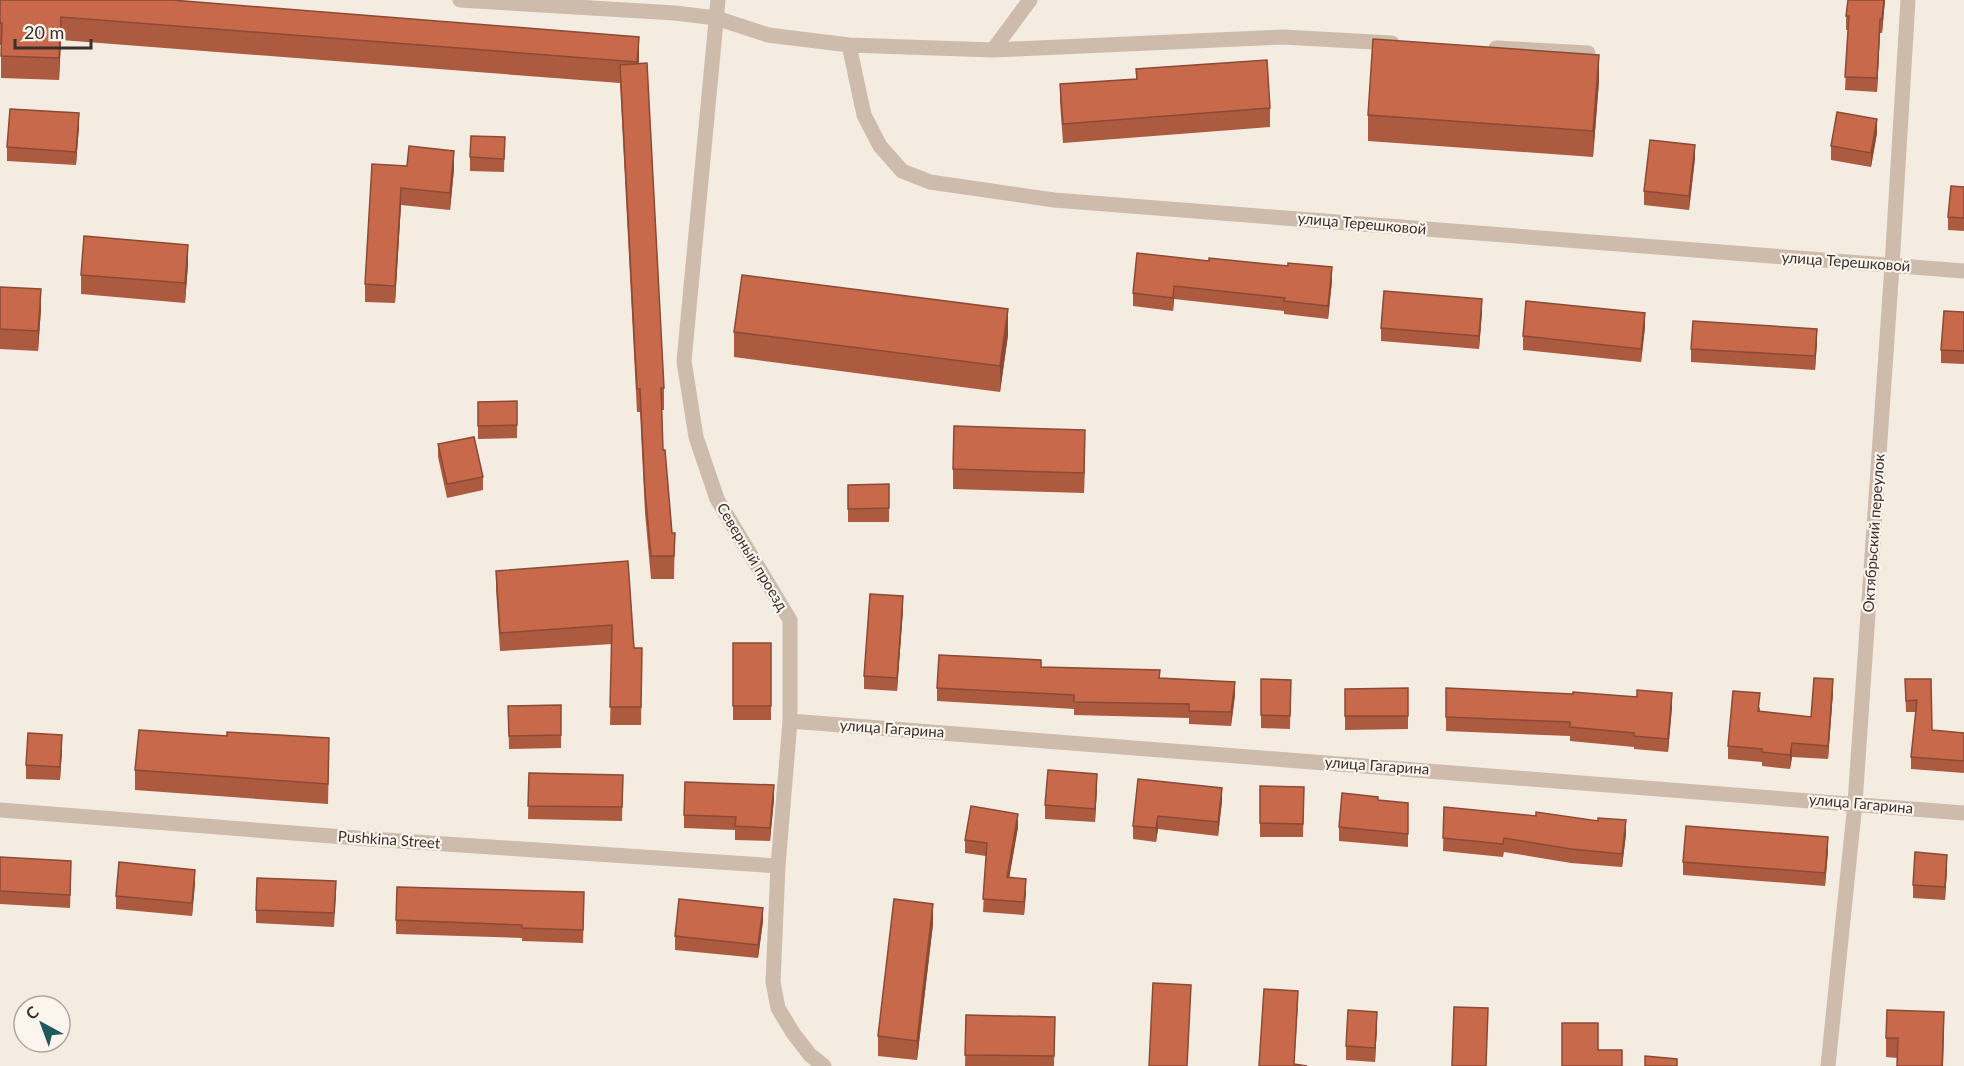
<svg xmlns="http://www.w3.org/2000/svg" width="1964" height="1066" font-family="Lato,sans-serif">
  <style>
    .lines { fill: none; stroke-linecap: round; stroke-linejoin: round }
    .minor { stroke: #cdbbac; stroke-width: 15 }
    .wall { fill: #ac5a40 }
    .shaded-wall { fill: #8c4a34 }
    .building { fill: #c8694b; stroke: #8c4a34; stroke-width: 1.5 }
    .labels { text-anchor: middle; stroke-width: 4.5; stroke-linejoin: round; paint-order: stroke }
    .street-label { font-size: 15px; fill: #3b302b; stroke: #fbf5ee }
  </style>
  <rect width="100%" height="100%" fill="#f4ebe1"/>
  <g class="lines">
    <path class="minor" d="M460 0 675 13 716 18 768 35 849 45 993 50 1283 37 1392 43
      M718 0 684 361 696 437 717 499 790 620V721L778 866 773 982 778 1008 793 1033 810 1055 824 1066
      M849 45 864 115 880 146 902 171 930 182 1054 200 1964 271
      M1496 48 1588 53
      M993 50 1030 0
      M790 721 1964 813
      M0 810 370 839 778 866
      M1828 1066 1855 803 1892 266 1908 0"/>
  </g>
  <path class="wall" d="M0 0 639 59V64L664 388V410H662L663 450 672 533H675L674 579H651L645 513 640 412H637L620 83 61 40 59 80 1 78V45H0Z
    M1848 0H1885L1882 33H1880L1877 92 1845 90 1848 30H1846V16Z
    M1136 69 1270 108V127L1063 143 1060 102V84L1136 79Z
    M1599 81 1593 157 1368 141V115Z
    M79 126 76 165 7 161V147Z
    M1877 133 1871 167 1831 160V146Z
    M505 137 504 172 470 171V157Z
    M1695 158 1689 210 1644 205V191Z
    M372 164 454 169 450 210 401 205 395 303 365 302V284Z
    M1964 187V231L1948 230V217Z
    M1137 253 1332 281 1328 319 1284 314V311L1174 299 1173 311 1133 306V293Z
    M188 264 185 303 81 294V275Z
    M0 287 41 309 38 351 0 349Z
    M1482 312 1479 349 1381 341V328Z
    M1964 312V364L1941 363V350Z
    M1645 327 1641 362 1523 350V336Z
    M734 332 1008 335 1000 392 734 357Z
    M1817 342 1815 370 1691 362V349Z
    M517 401V438L478 439V402Z
    M438 444 483 477V490L447 498 438 457Z
    M1085 450 1084 493 953 489V469Z
    M889 484V522H848V485Z
    M628 561 634 648H642L641 725H610L612 644 500 651 496 589V571Z
    M903 610 897 691 864 689V676Z
    M733 643H771V720H733Z
    M1041 667 1160 678 1235 695 1231 726 1189 724V718L1074 715V709L937 701V688Z
    M1261 679 1291 680 1290 729 1261 728Z
    M1905 679H1931L1932 730 1964 733V773L1911 769V757L1916 712H1906Z
    M1408 688V729L1345 730V689Z
    M1446 688 1672 707 1668 752 1634 749V747L1570 741V736L1446 731Z
    M1833 692 1828 759 1792 757 1790 769 1762 766V762L1728 759V746L1760 707V711L1811 717Z
    M561 705V748L509 749 508 706Z
    M227 736 329 758 328 804 135 790V770Z
    M62 749 60 780 26 779V765Z
    M529 773 623 775 622 821 528 819Z
    M1138 779 1222 801 1218 836 1158 829 1156 842 1133 839V826Z
    M1260 786 1304 787 1303 837H1260Z
    M1097 787 1095 822 1045 819V805Z
    M774 799 770 841 735 840V830L684 828V815Z
    M1378 800 1408 803V847L1339 841V827Z
    M1444 807 1626 834 1622 867 1571 863 1504 852 1503 857 1443 851Z
    M1018 827 1009 877 1026 892 1024 915 983 912 986 856 965 853V840Z
    M1828 851 1825 886 1683 875V862Z
    M0 857 71 874 70 908 0 904Z
    M1947 868 1945 900 1913 898V885Z
    M195 883 192 916 116 909V896Z
    M336 895 334 927 256 923V910Z
    M584 906 583 943 522 941V938L396 934V920Z
    M763 921 758 958 675 950V936Z
    M933 924 917 1060 878 1056V1036Z
    M966 1015 1055 1017 1054 1066H965Z
    M1377 1025 1375 1062 1346 1060V1046Z
    M1944 1032 1943 1066H1897V1058L1886 1057V1038Z"/>
  <path class="shaded-wall" d="M1884 0H1885L1882 33V19Z
    M61 17V40L59 80V58Z
    M1880 19V33L1877 92V78Z
    M639 37V59L637 85V62Z
    M1599 55V81L1593 157V131Z
    M79 113V126L76 165V152Z
    M1877 119V133L1871 167V153Z
    M1695 145V158L1689 210V196Z
    M454 151V169L450 210V193Z
    M401 188V205L395 303V286Z
    M188 245V264L185 303V283Z
    M1332 267V281L1328 319V306Z
    M1174 286V299L1173 311V298Z
    M41 289V309L38 351V331Z
    M1482 299V312L1479 349V336Z
    M1008 309V335L1000 392V366Z
    M1645 313V327L1641 362V349Z
    M1817 329V342L1815 370V356Z
    M1085 430V450L1084 493V473Z
    M903 596V610L897 691V678Z
    M1833 679V692L1828 759V746Z
    M1235 682V695L1231 726V712Z
    M1672 693V707L1668 752V739Z
    M62 735V749L60 780V767Z
    M1792 743V757L1790 769V755Z
    M1097 774V787L1095 822V809Z
    M774 785V799L770 841V828Z
    M1222 788V801L1218 836V822Z
    M1018 814V827L1007 891V877Z
    M1158 816V829L1156 842V828Z
    M1626 820V834L1622 867V854Z
    M1828 837V851L1825 886V873Z
    M1947 855V868L1945 900V887Z
    M195 870V883L192 916V903Z
    M1026 879V892L1024 915V902Z
    M933 904V924L917 1060V1041Z
    M763 908V921L758 958V945Z
    M1298 991V1004L1294 1066Z
    M1377 1012V1025L1375 1062V1048Z
    M1944 1012 1943 1066H1942Z"/>
  <path class="building" d="M0 0H172L639 37 637 62 61 17 59 58 1 56 2 23H0Z
    M1848 0H1884L1882 19H1880L1877 78 1845 77 1849 16H1846Z
    M1373 39 1599 55 1593 131 1368 115Z
    M1267 60 1270 108 1063 124 1060 84 1137 79 1136 69Z
    M647 63 664 388H661L663 450H665L672 533H675L674 556H651L645 491 640 389H637L620 65Z
    M10 109 79 113 76 152 7 147Z
    M1837 112 1877 119 1871 153 1831 146Z
    M471 136 505 137 504 159 470 157Z
    M1650 140 1695 145 1689 196 1644 191Z
    M409 146 454 151 450 193 401 188 395 286 365 284 372 164 407 166Z
    M1951 186 1964 187V218L1948 217Z
    M84 236 188 245 185 283 81 275Z
    M1137 253 1209 261V258L1288 266V263L1332 267 1328 306 1284 301 1285 298 1174 286 1173 298 1133 293Z
    M742 275 1008 309 1000 366 734 332Z
    M0 287 41 289 38 331 0 329Z
    M1384 291 1482 299 1479 336 1381 328Z
    M1526 301 1645 313 1641 349 1523 336Z
    M1944 311 1964 312V351L1941 350Z
    M1693 321 1817 329 1815 356 1691 349Z
    M517 401V425L478 426V402Z
    M954 426 1085 430 1084 473 953 469Z
    M474 437 483 477 447 484 438 444Z
    M889 484V508L848 509V485Z
    M628 561 634 648H642L641 707H610L612 625 500 633 496 571Z
    M870 594 903 596 897 678 864 676Z
    M733 643H771V706H733Z
    M939 655 1041 660V667L1160 670 1159 678 1235 682 1231 712 1189 711V704L1074 702V695L937 688Z
    M1814 678 1833 679 1828 746 1792 743 1790 755 1762 752V749L1728 746 1733 691 1760 693 1758 711 1811 717Z
    M1261 679 1291 680 1290 716 1261 715Z
    M1905 679H1931L1932 730 1964 733V761L1911 757 1917 700 1906 701Z
    M1408 688V716H1345V689Z
    M1446 688 1573 694V692L1637 697V690L1672 693 1668 739 1634 736V733L1570 727V722L1446 717Z
    M561 705V735L509 736 508 706Z
    M139 730 227 736V732L329 738 328 784 135 770Z
    M28 733 62 735 60 767 26 765Z
    M1048 770 1097 774 1095 809 1045 805Z
    M529 773 623 775 622 807 528 806Z
    M1138 779 1222 788 1218 822 1158 816 1156 828 1133 826Z
    M685 782 774 785 770 828 735 826 736 817 684 815Z
    M1260 786 1304 787 1303 824 1260 823Z
    M1342 793 1378 797V800L1408 803V834L1339 827Z
    M971 806 1018 814 1007 877 1026 879 1024 902 983 899 987 843 965 840Z
    M1444 807 1536 816V812L1598 821V818L1626 820 1622 854 1571 849 1504 838 1503 844 1443 838Z
    M1686 826 1828 837 1825 873 1683 862Z
    M1915 852 1947 855 1945 887 1913 885Z
    M0 857 71 861 70 895 0 891Z
    M119 862 195 870 192 903 116 896Z
    M257 878 336 881 334 913 256 910Z
    M397 887 584 892 583 930 522 928V925L396 920Z
    M679 899 763 908 758 945 675 936Z
    M894 899 933 904 917 1041 878 1036Z
    M1153 983 1191 985 1187 1066H1149Z
    M1264 989 1298 991 1294 1064 1307 1066H1259Z
    M1454 1007 1488 1008 1486 1066H1452Z
    M1348 1010 1377 1012 1375 1048 1346 1046Z
    M1887 1010 1944 1012 1942 1066H1897L1898 1038H1886Z
    M966 1015 1055 1017 1054 1056 965 1055Z
    M1562 1023H1598V1050H1622V1066H1562Z
    M1645 1056 1677 1059V1066H1645Z"/>
  <g class="labels">
    <g class="street-label">
      <text transform="translate(1362 224) rotate(5)" y="5">улица Терешковой</text>
      <text transform="translate(1846 262) rotate(4)" y="5">улица Терешковой</text>
      <text transform="translate(1874 533) rotate(-86)" y="5">Октябрьский переулок</text>
      <text transform="translate(752 557) rotate(59)" y="5">Северный проезд</text>
      <text transform="translate(892 729) rotate(4)" y="5">улица Гагарина</text>
      <text transform="translate(1377 766) rotate(4)" y="5">улица Гагарина</text>
      <text transform="translate(1861 804) rotate(5)" y="5">улица Гагарина</text>
      <text transform="translate(389 840) rotate(4)" y="5">Pushkina Street</text>
    </g>
  </g>
  <g transform="translate(42 1024) rotate(319)"><circle r="28" fill="#fbf5ee" stroke="#aea6a0" stroke-width="1.5"/>
  <path d="M0-4.5L10 22L0 15L-10 22Z" fill="#1f5a5e"/>
  <text y="-9" font-size="16" font-weight="bold" text-anchor="middle" fill="#3b302b">С</text>
  </g>
  <path d="M15 39v9h76v-9" fill="none" stroke="#3b302b" stroke-width="3"/>
  <text x="24" y="39" font-size="18" fill="#3b302b" stroke="#fbf5ee" stroke-width="4.5" paint-order="stroke">20 m</text>
</svg>
